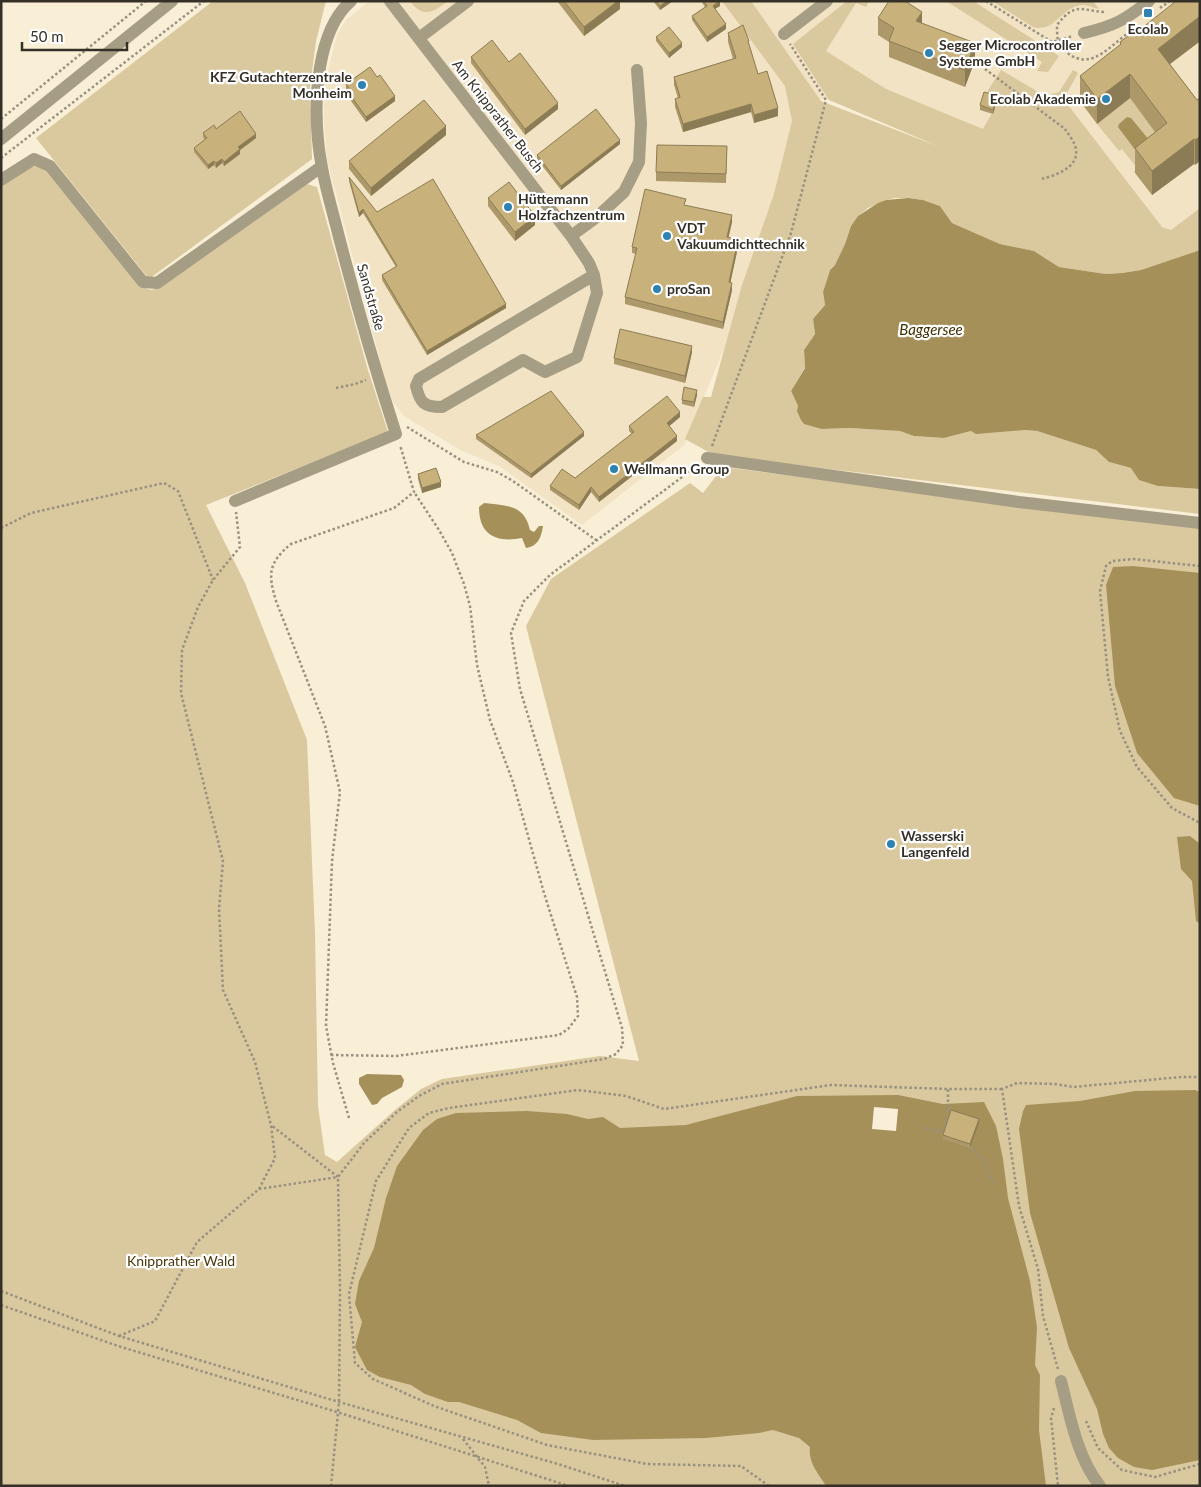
<svg xmlns="http://www.w3.org/2000/svg" width="1201" height="1487" font-family="Lato,sans-serif">
  <style>
    .built { fill: #f1e3c4 }
    .green { fill: #dac89e }
    .water { fill: #a6905a }
    .pier { fill: #f9efd6 }
    .lines { fill: none; stroke-linecap: round; stroke-linejoin: round }
    .path { stroke: #989180; stroke-width: 2.5; stroke-dasharray: 2.5 2.5; stroke-linecap: butt }
    .minor { stroke: #a69d85; stroke-width: 12 }
    .wall { fill: #ac9869 }
    .shaded-wall { fill: #8c7c55 }
    .building { fill: #c8b17a; stroke: #8c7c55 }
    .poi-dot { fill: #2e82b2; stroke: #fff; stroke-width: 2 }
    .labels { text-anchor: middle; stroke-width: 4.5; stroke-linejoin: round; paint-order: stroke }
    .poi-label { font-size: 14px; font-weight: bold; fill: #343027; stroke: #fff; text-anchor: start }
    .street-label { font-size: 14px; fill: #343027; stroke: #fff }
    .park-label { font-size: 14px; fill: #4a390c; stroke: #fff }
    .water-label { font-size: 15px; font-style: italic; fill: #413102; stroke: #fff }
  </style>
  <rect width="100%" height="100%" fill="#f9efd6"/>
  <path class="built" d="M369 1H1200V208L1171 230 968 158 831 98 801 101 755 274 684 445 582 525 499 466 460 450 404 416 393 402 387 386 327 160 324 121V86L337 35 346 20Z"/>
  <path class="green" d="M213 1H326L316 41 310 87 312 159 149 279 36 138Z
    M410 1H448C434 12 423 19 410 1Z
    M722 1H751L821 101 940 147 829 100 793 44 847 1H869L866 7 856 3 826 51 886 89 983 129 999 101 985 95 1001 70 1045 96 1059 92 1073 70 1078 73 1067 93 1068 105 1162 227 1171 230 1200 208V250L1141 270 1122 273 1106 274 1059 267 1034 251 1000 244 952 223 940 206 923 200 908 198H895L886 200 868 208 858 216 851 226 845 244 835 265 830 270 823 292 825 305 813 319 815 334 804 350 805 367 791 391 798 406 822 429 849 428 901 431 914 436 944 438 971 431 1025 430 1037 431 1096 450 1109 462 1131 468 1158 486 1200 489V514L714 455 685 439 703 397H711L742 285 774 194 792 121 785 86Z
    M946 1H973L1059 56 1048 72 1037 71 1042 62Z
    M992 1H1093L1099 9C1094 8 1088 5 1083 5 1060 6 1057 33 1033 27Z
    M1130 98 1167 147 1135 173 1134 171 1137 168 1122 149 1119 151 1097 124Z
    M35 166 47 170 145 288 151 290 159 288 307 184 317 187 367 367 388 432 206 505 245 583 307 740 315 934 318 1106 325 1155 337 1162 395 1110 421 1089 442 1079 600 1056 639 1061 526 626 551 579 690 483 703 493 723 467 1200 528V1486H1V187L26 169Z"/>
  <path class="water" d="M1127 117 1131 118 1150 141 1136 151 1118 127 1119 124Z
    M908 198 923 200 940 206 952 223 1000 244 1034 251 1059 267 1106 274 1122 273 1141 270 1200 250V489L1158 486 1139 480 1131 468 1109 462 1096 450 1037 431 1025 430 976 434 971 431 944 438 914 436 900 431 849 428 822 429 804 424 801 420 797 411 798 406 791 391 805 368 804 350 815 334 813 319 825 305 823 292 830 270 835 265 845 244 851 226 858 216 878 203 886 200Z
    M484 503C507 506 524 504 530 530L534 532 539 526H543C541 538 538 546 526 548L522 538C496 543 479 535 479 507Z
    M1133 566 1200 573V806L1174 798 1137 753 1115 686 1106 585 1113 567Z
    M1190 836 1200 844V924L1196 921 1192 881 1181 869 1177 837Z
    M367 1074 401 1075 404 1080 402 1087 382 1098 377 1104 372 1105 359 1084V1078Z
    M1195 1090 1200 1092V1460L1152 1470 1134 1467 1118 1458 1109 1448 1103 1434 1097 1409 1069 1348 1030 1213 1019 1129 1023 1111 1026 1105 1080 1101 1135 1091Z
    M898 1095 943 1104 984 1102 996 1126 1003 1159 1008 1198 1030 1281 1037 1327 1035 1365 1040 1375 1039 1430 1046 1486H826C818 1473 808 1463 810 1447L799 1438 773 1430 759 1433 706 1438 593 1440 541 1433 517 1420 459 1402H448L425 1394 411 1385 380 1377 367 1370 355 1347 362 1322 355 1304 359 1281 374 1248 386 1198 397 1166 423 1130 437 1119 456 1113 527 1111 567 1114 588 1119 603 1117 620 1128 686 1125 797 1096Z"/>
  <path class="pier" d="M874 1107 898 1109 896 1131 872 1129Z"/>
  <g class="lines">
    <path class="path" d="M986 1 1052 42 1073 36
      M1160 8 1170 1
      M1104 12C1079 10 1075 2 1057 25 1057 30 1057 36 1058 40 1063 54 1079 63 1093 58 1106 53 1117 41 1128 33
      M985 69 1065 129C1069 135 1076 143 1076 151 1078 168 1054 176 1041 179
      M1 119 146 1
      M1 158 204 1
      M336 388 355 384 366 380
      M407 427 464 462 497 472 513 481 596 540
      M712 446 791 233 826 100 790 44
      M1 528 31 513 164 483 178 491 213 580
      M1200 566 1133 559 1112 561 1106 566 1100 591 1108 677 1120 731 1137 767 1172 808 1200 823
      M331 1055 396 1056 559 1035 568 1029 578 1016 577 997 544 893 513 782 490 720 477 665 470 606 464 584 452 553 439 530 414 492
      M948 1117V1089
      M349 1118 333 1063 326 1026 332 861 340 792 325 726 276 601C268 574 268 563 291 544L394 508 414 492 400 445
      M925 1128 943 1132 948 1117 950 1118
      M971 1147 985 1163 993 1183
      M259 1189 338 1177 271 1125
      M1 1291 119 1336 339 1402 558 1464 625 1486
      M1 1305 118 1346 337 1412 569 1486
      M119 1336 155 1321 197 1242 259 1189 275 1158 271 1125 255 1062 223 990 219 909 223 861 181 693 182 650 198 607 213 580 240 547 236 512
      M1058 1369 1043 1316 1038 1269 1019 1206 1002 1089 1017 1083 1055 1084 1073 1087 1181 1077H1200
      M1054 1408 1051 1418 1058 1486
      M1086 1421 1098 1448 1122 1470 1155 1477 1200 1464
      M463 1439 485 1467 489 1486
      M331 1486 339 1402 340 1290 338 1177 364 1143 397 1112 419 1096 442 1084 604 1059 616 1054 623 1045 622 1028 520 689 511 633 524 601 550 575 697 466
      M769 1486 741 1466 647 1464 547 1445 434 1406 373 1379 355 1363 349 1294 376 1181 409 1128 429 1113 449 1108 578 1090 626 1096 664 1109 831 1085 948 1089H1002"/>
    <path class="minor" d="M390 1 571 236 589 263 594 275 597 293 577 357 545 372 523 360 442 407C424 407 420 403 416 386L419 379 594 275
      M1084 33C1114 26 1125 20 1149 1
      M784 34 827 1
      M419 38 468 1
      M1 139 172 1
      M1 180 34 159 50 166 143 282 157 283 321 167
      M571 236 597 217 624 192 639 162 641 123 637 70
      M707 458 1019 502 1200 523
      M235 501 396 434C375 369 356 303 339 237 331 205 321 173 318 140 314 99 317 30 351 1
      M1061 1381C1070 1416 1077 1457 1100 1486"/>
  </g>
  <path class="wall" d="M557 1H620V9L584 36Z
    M653 1H673L660 10Z
    M701 1H719L720 6 715 9 726 29 707 42 692 20V16L705 7Z
    M1200 1V43L1199 42 1170 64 1197 100 1195 165 1194 164 1152 195 1135 173V148L1155 132 1130 98 1097 124 1080 101V76L1120 45V42L1142 28Z
    M878 18 922 23 975 60 965 87 889 57V42L878 35Z
    M728 33 749 46 758 74 778 116 754 123 751 112 683 132 675 107V99L678 98 674 85V77L733 59 728 42Z
    M656 37 682 47 669 58 656 41Z
    M471 57 558 109 525 135 471 63Z
    M346 84 395 101 366 122 351 101V96L346 90Z
    M997 101 993 114 980 110V105Z
    M216 129 256 138 240 150V154L224 166 222 163 216 168 214 165 208 169 194 152V148L205 140 203 137V133Z
    M446 135 371 196 349 169V161Z
    M620 144 561 190 537 159V155Z
    M727 146 726 183 656 181V172Z
    M349 177 377 212 506 308 427 355 382 280V275L396 267 363 213 359 217 349 181Z
    M488 198 535 225 515 241 488 206Z
    M686 205 732 222 728 238 738 247 730 283 732 290 723 329 625 304V297L636 254 632 253V247Z
    M692 352 685 383 614 364V358Z
    M697 395 694 407 682 404V400Z
    M680 417 669 426 677 441 599 502 591 492 579 510 550 490V486L575 478 632 434 629 431V426Z
    M476 435 584 436 531 478 476 439Z
    M418 474 441 487 422 493 418 479Z
    M979 1123 970 1148 943 1139V1135Z"/>
  <path class="shaded-wall" d="M618 1H620V9L584 36V27Z
    M667 1H673L660 10V6Z
    M720 1V6L713 10V6Z
    M922 12V29L916 21Z
    M1199 17V42L1158 73V49Z
    M726 24V29L707 42V37Z
    M682 43V47L669 58V53Z
    M975 43V60L965 87V70Z
    M1130 74V98L1097 124V99Z
    M395 96V101L366 122V117Z
    M997 96V101L993 114V110Z
    M558 103V109L525 135V129Z
    M751 104V112L683 132V124Z
    M778 108V116L754 123V115Z
    M446 126V135L371 196V188Z
    M256 134V138L240 150V154L224 166V162L238 147Z
    M1200 137V161L1195 165V140Z
    M1194 139V164L1152 195V171Z
    M620 140V144L561 190V186Z
    M222 159V163L216 168V163Z
    M214 161V165L208 169V165Z
    M363 209V213L359 217V213Z
    M732 215V222L727 244V237Z
    M535 216V225L515 241V232Z
    M738 240V247L729 289V282Z
    M732 283V290L723 329V322Z
    M506 304V308L427 355V351Z
    M692 346V352L685 383V376Z
    M697 390V395L694 407V402Z
    M680 412V417L667 428V423Z
    M584 432V436L531 478V474Z
    M677 436V441L599 502V497Z
    M441 482V487L422 493V488Z
    M591 487V492L579 510V505Z
    M979 1119V1123L970 1148V1144Z"/>
  <path class="building" d="M564 1H618L584 27Z
    M656 1H667L660 6Z
    M704 1H719L713 6 726 24 707 37 692 16 707 6Z
    M889 1H905L922 12 916 21 975 43 965 70 889 41 894 28 878 18Z
    M1176 1H1200V19L1199 17 1158 49 1197 100 1200 98V137L1195 140 1194 139 1152 171 1135 148 1167 123 1130 74 1097 99 1080 76 1121 44 1120 42 1141 26 1142 28Z
    M743 25 749 41H748L758 74 767 71 778 108 754 115 751 104 683 124 675 99 680 97 674 77 736 58 728 33Z
    M669 27 682 43 669 53 656 37Z
    M492 40 509 62 520 53 558 103 525 129 471 57Z
    M370 67 377 77 380 75 395 96 366 117 351 96 353 94 346 84Z
    M984 92 997 96 993 110 980 105Z
    M424 100 446 126 371 188 349 161Z
    M596 109 620 140 561 186 537 155Z
    M240 111 256 134 238 147 240 149 224 162 222 159 216 163 214 161 208 165 194 148 207 138 203 133 214 125 216 129Z
    M657 145 727 146 726 174 656 172Z
    M349 177 377 212 433 179 506 304 427 351 382 275 397 266 363 209 359 213Z
    M509 182 535 216 515 232 488 198Z
    M645 189 686 199 684 205 732 215 727 237 738 240 729 282 732 283 723 322 625 297 637 248 632 247Z
    M620 329 692 346 685 376 614 358Z
    M684 387 697 390 694 402 682 400Z
    M551 391 584 432 531 474 476 435Z
    M667 396 680 412 667 423 677 436 599 497 591 487 579 505 550 486 562 469 575 478 634 432 629 426Z
    M436 468 441 482 422 488 418 474Z
    M951 1110 979 1119 970 1144 943 1135Z"/>
  <g class="poi-dot">
    <rect x="1143" y="8" width="10" height="10" rx="2.5"/>
    <circle cx="929" cy="53" r="5"/>
    <circle cx="362" cy="85" r="5"/>
    <circle cx="1106" cy="99" r="5"/>
    <circle cx="508" cy="207" r="5"/>
    <circle cx="667" cy="236" r="5"/>
    <circle cx="657" cy="289" r="5"/>
    <circle cx="614" cy="469" r="5"/>
    <circle cx="891" cy="844" r="5"/>
  </g>
  <g class="labels">
    <g class="poi-label">
      <text x="1148" y="34" text-anchor="middle">Ecolab</text>
      <text x="939" y="50">Segger Microcontroller<tspan x="939" dy="16">Systeme GmbH</tspan></text>
      <text x="352" y="82" text-anchor="end">KFZ Gutachterzentrale<tspan x="352" dy="16">Monheim</tspan></text>
      <text x="1096" y="104" text-anchor="end">Ecolab Akademie</text>
      <text x="518" y="204">Hüttemann<tspan x="518" dy="16">Holzfachzentrum</tspan></text>
      <text x="677" y="233">VDT<tspan x="677" dy="16">Vakuumdichttechnik</tspan></text>
      <text x="667" y="294">proSan</text>
      <text x="624" y="474">Wellmann Group</text>
      <text x="901" y="841">Wasserski<tspan x="901" dy="16">Langenfeld</tspan></text>
    </g>
    <g class="street-label">
      <text transform="translate(498 116) rotate(52)" y="5">Am Knipprather Busch</text>
      <text transform="translate(371 297) rotate(74)" y="5">Sandstraße</text>
    </g>
    <g class="park-label">
      <text x="181" y="1266">Knipprather Wald</text>
    </g>
    <g class="water-label">
      <text x="931" y="335">Baggersee</text>
    </g>
  </g>
  <rect width="1201" height="1487" fill="none" stroke="#343027" stroke-width="5"/>
  <path d="M22 42v8h105v-8" fill="none" stroke="#343027" stroke-width="2.5"/>
  <text x="30" y="42" font-size="15" fill="#343027" stroke="#ffffff" stroke-width="4" paint-order="stroke">50 m</text>
</svg>
